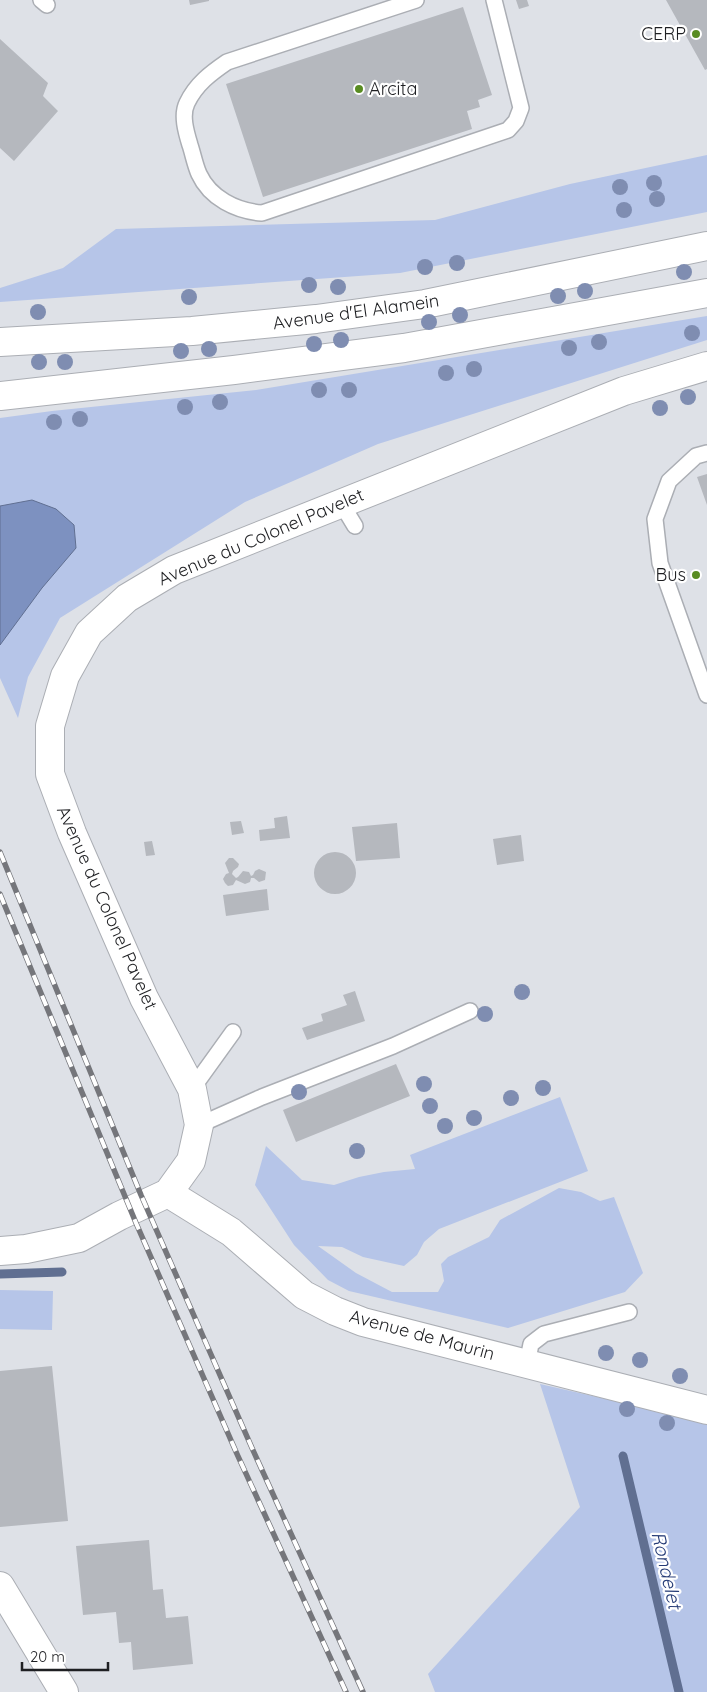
<svg xmlns="http://www.w3.org/2000/svg" width="707" height="1692" font-family="Quicksand,sans-serif">
  <style>
    .green { fill: #b6c5e8 }
    .water { fill: #7d91c0; stroke: #606f91 }
    .lines { fill: none; stroke-linecap: round; stroke-linejoin: round }
    .stream { stroke: #606f91; stroke-width: 9 }
    .building { fill: #b5b8be }
    .service-casing { stroke: #abaeb4; stroke-width: 18 }
    .minor-casing { stroke: #abaeb4; stroke-width: 30 }
    .primary-casing { stroke: #abaeb4; stroke-width: 30 }
    .service { stroke: #fff; stroke-width: 15 }
    .minor { stroke: #fff; stroke-width: 28 }
    .primary { stroke: #fff; stroke-width: 28 }
    .rail-casing { stroke: #75767b; stroke-width: 5.5 }
    .rail { stroke: #fff; stroke-width: 4; stroke-dasharray: 11; stroke-linecap: butt }
    .tree { fill: #7f8db1 }
    .poi-dot { fill: #598c22; stroke: #fff; stroke-width: 2 }
    .labels { text-anchor: middle; stroke-width: 4.5; stroke-linejoin: round; paint-order: stroke }
    .poi-label { font-size: 18px; fill: #1e1f22; stroke: #fff; text-anchor: end }
    .street-label { font-size: 18px; fill: #1e1f22; stroke: #fff }
    .water-label { font-size: 19px; font-style: italic; fill: #253b76; stroke: #fff }
  </style>
  <rect width="100%" height="100%" fill="#dee1e7"/>
  <path class="green" d="M707 155V212L400 273 0 302V288L63 268 116 229 435 220 570 184Z
    M707 316V340L378 444 245 502 60 618 28 677 18 718 0 678V418L52 411 256 390Z
    M560 1097 588 1171 439 1229 424 1242 417 1255 404 1266 363 1257 342 1247 318 1246 356 1273 392 1292H438L444 1281 441 1264 448 1257 489 1237 500 1220 559 1188 581 1192 600 1201 614 1197 643 1273 625 1292 508 1328 349 1291 328 1280 294 1245 255 1185 266 1146 302 1180 334 1185 359 1177 384 1172 415 1169 410 1155Z
    M0 1290 53 1291 52 1330 0 1329Z
    M540 1384 707 1422V1692H435L428 1674 580 1507Z"/>
  <path class="water" d="M32 500 56 509 74 525 76 548 42 588 0 645V506Z"/>
  <g class="lines">
    <path class="stream" d="M0 1274 62 1272
      M623 1456 679 1692"/>
  </g>
  <path class="building" d="M189 0H209V1L190 5Z
    M516 0H527L529 6 519 9Z
    M666 0H707V69L705 70Z
    M463 7 492 95 478 100 480 107 467 111 472 129 263 197 226 84Z
    M0 39 48 83 43 96 58 111 14 161 0 148Z
    M707 474V505L697 477Z
    M287 816 290 838 260 841 259 830 275 828 274 818Z
    M241 821 244 833 232 835 230 822Z
    M397 823 400 858 356 861 352 827Z
    M521 835 524 861 497 865 493 839Z
    M152 841 155 855 146 856 144 842Z
    M314 873a21 21 0 1 1 42 0a21 21 0 1 1-42 0Z
    M229 858H233L239 864 238 867 233 871 232 874 236 878 238 877 243 871 249 872 251 876 253 875 255 871 259 869 266 872 265 880 259 882 254 878H251L250 882 245 884 236 880 233 885 228 886 225 883 223 879 226 874 229 873 225 863Z
    M267 889 269 910 226 916 223 895Z
    M355 991 365 1021 307 1040 302 1028 323 1021 321 1014 347 1005 343 995Z
    M396 1064 410 1096 296 1142 283 1110Z
    M52 1366 68 1521 0 1527V1371Z
    M149 1540 153 1590 163 1589 166 1618 188 1616 193 1664 133 1670 131 1642 119 1643 116 1612 83 1615 76 1546Z"/>
  <g class="lines">
    <defs>
      <path id="service" d="M41 0 47 5
        M416 0 227 62C211 73 196 84 187 103 181 115 186 132 190 145 193 154 195 165 199 174 210 198 236 211 262 213L508 130 516 121 521 108 494 0
        M707 453 696 456 669 481 655 519 660 563 707 695
        M341 503 355 526
        M192 1089 233 1032
        M199 1125 262 1097 393 1046 470 1011
        M527 1364 531 1344 544 1334 629 1312"/>
      <path id="minor" d="M168 1193 191 1161 199 1125 192 1089 144 998 72 833 50 774V726L65 676 89 633 127 598 174 570 624 391 707 366
        M168 1193 231 1232 304 1295 335 1311 363 1322 707 1410
        M0 1251 26 1249 79 1238 119 1216 168 1193
        M0 1586 64 1692"/>
      <path id="primary" d="M0 342 192 331 316 319 425 304 707 246
        M0 396 234 370 404 348 707 293"/>
    </defs>
    <use href="#service" class="service-casing"/>
    <use href="#minor" class="minor-casing"/>
    <use href="#primary" class="primary-casing"/>
    <use href="#service" class="service"/>
    <use href="#minor" class="minor"/>
    <use href="#primary" class="primary"/>
    <defs>
      <path id="rail" d="M0 852 141 1195 252 1448 363 1692
        M0 894 136 1223 237 1454 346 1692"/>
    </defs>
    <use href="#rail" class="rail-casing"/>
    <use href="#rail" class="rail"/>
  </g>
  <g class="tree">
    <circle cx="654" cy="183" r="8"/>
    <circle cx="620" cy="187" r="8"/>
    <circle cx="657" cy="199" r="8"/>
    <circle cx="624" cy="210" r="8"/>
    <circle cx="457" cy="263" r="8"/>
    <circle cx="425" cy="267" r="8"/>
    <circle cx="684" cy="272" r="8"/>
    <circle cx="309" cy="285" r="8"/>
    <circle cx="338" cy="287" r="8"/>
    <circle cx="585" cy="291" r="8"/>
    <circle cx="558" cy="296" r="8"/>
    <circle cx="189" cy="297" r="8"/>
    <circle cx="38" cy="312" r="8"/>
    <circle cx="460" cy="315" r="8"/>
    <circle cx="429" cy="322" r="8"/>
    <circle cx="692" cy="333" r="8"/>
    <circle cx="341" cy="340" r="8"/>
    <circle cx="599" cy="342" r="8"/>
    <circle cx="314" cy="344" r="8"/>
    <circle cx="569" cy="348" r="8"/>
    <circle cx="209" cy="349" r="8"/>
    <circle cx="181" cy="351" r="8"/>
    <circle cx="39" cy="362" r="8"/>
    <circle cx="65" cy="362" r="8"/>
    <circle cx="474" cy="369" r="8"/>
    <circle cx="446" cy="373" r="8"/>
    <circle cx="319" cy="390" r="8"/>
    <circle cx="349" cy="390" r="8"/>
    <circle cx="688" cy="397" r="8"/>
    <circle cx="220" cy="402" r="8"/>
    <circle cx="185" cy="407" r="8"/>
    <circle cx="660" cy="408" r="8"/>
    <circle cx="80" cy="419" r="8"/>
    <circle cx="54" cy="422" r="8"/>
    <circle cx="522" cy="992" r="8"/>
    <circle cx="485" cy="1014" r="8"/>
    <circle cx="424" cy="1084" r="8"/>
    <circle cx="543" cy="1088" r="8"/>
    <circle cx="299" cy="1092" r="8"/>
    <circle cx="511" cy="1098" r="8"/>
    <circle cx="430" cy="1106" r="8"/>
    <circle cx="474" cy="1118" r="8"/>
    <circle cx="445" cy="1126" r="8"/>
    <circle cx="357" cy="1151" r="8"/>
    <circle cx="606" cy="1353" r="8"/>
    <circle cx="640" cy="1360" r="8"/>
    <circle cx="680" cy="1376" r="8"/>
    <circle cx="627" cy="1409" r="8"/>
    <circle cx="667" cy="1423" r="8"/>
  </g>
  <g class="poi-dot">
    <circle cx="696" cy="34" r="5"/>
    <circle cx="359" cy="89" r="5"/>
    <circle cx="696" cy="575" r="5"/>
  </g>
  <g class="labels">
    <g class="poi-label">
      <text x="686" y="40">CERP</text>
      <text x="369" y="95" text-anchor="start">Arcita</text>
      <text x="686" y="581">Bus</text>
    </g>
    <g class="street-label">
      <text transform="translate(356 312) rotate(-8)" y="6">Avenue d'El Alamein</text>
      <text transform="translate(261 537) rotate(-23)" y="6">Avenue du Colonel Pavelet</text>
      <text transform="translate(107 908) rotate(66)" y="6">Avenue du Colonel Pavelet</text>
      <text transform="translate(422 1335) rotate(15)" y="6">Avenue de Maurin</text>
    </g>
    <g class="water-label">
      <text transform="translate(667 1570) rotate(77)" y="7">Rondelet</text>
    </g>
  </g>
  <path d="M22 1662v8h86v-8" fill="none" stroke="#1e1f22" stroke-width="2.5"/>
  <text x="30" y="1662" font-size="15" fill="#1e1f22" stroke="#ffffff" stroke-width="4" paint-order="stroke">20 m</text>
</svg>
